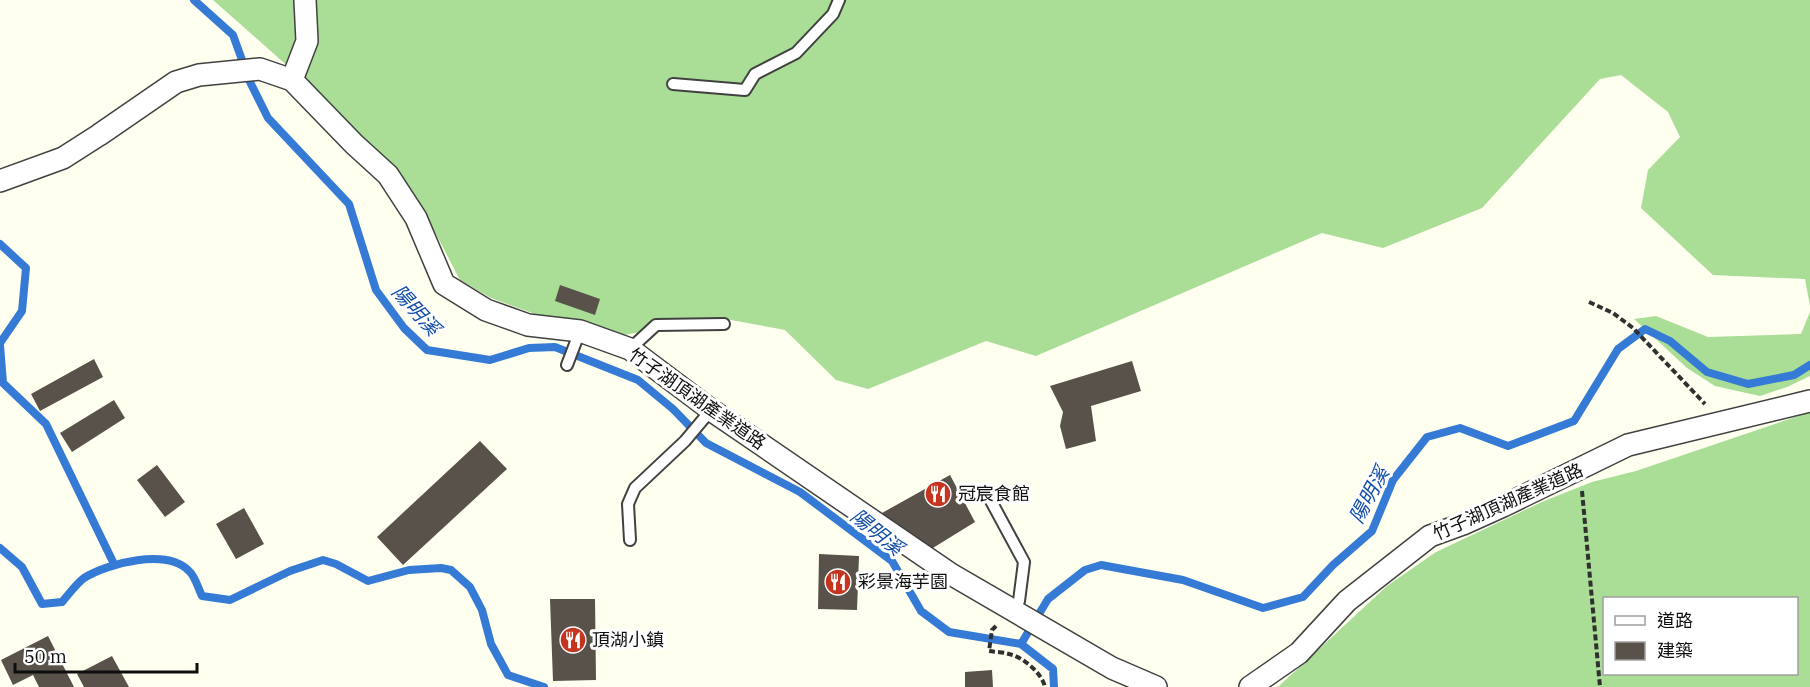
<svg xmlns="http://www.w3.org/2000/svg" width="1810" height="687" font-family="'IBM Plex Serif','Noto Sans TC',serif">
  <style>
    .forest { fill: #aadd96; fill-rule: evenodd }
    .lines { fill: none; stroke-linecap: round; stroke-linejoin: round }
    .stream { stroke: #357ad4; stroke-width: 8 }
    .building { fill: #58524a }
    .lane-casing { stroke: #414141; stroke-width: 14 }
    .street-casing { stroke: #414141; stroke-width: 24 }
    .path { stroke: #303030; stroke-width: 4; stroke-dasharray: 6 3; stroke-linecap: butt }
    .lane { stroke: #fff; stroke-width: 10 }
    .street { stroke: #fff; stroke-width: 21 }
    .labels { text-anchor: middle; stroke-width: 6; stroke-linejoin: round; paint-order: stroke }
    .street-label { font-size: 18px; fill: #0e0e0e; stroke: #fff }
    .poi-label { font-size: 18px; fill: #0e0e0e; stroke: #fff; text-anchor: start }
    .water-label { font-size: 20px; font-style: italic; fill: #114ca7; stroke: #fff }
  </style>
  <rect width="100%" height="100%" fill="#fffff0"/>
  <path class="forest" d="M213 0H1810V306L1805 279 1713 275 1641 208 1648 170 1680 137 1668 112 1621 75 1600 79 1482 208 1383 248 1322 233 1036 356 986 341 868 389 836 380 785 330 720 318 624 335 535 314 491 298 460 280 425 213 309 85Z
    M1810 312V376L1787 387 1760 396 1715 386 1687 368 1634 319 1656 316 1708 337 1801 334Z
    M1810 412V687H1278L1387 586 1436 552 1544 501 1592 482 1636 471ZM1604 598H1796V674H1604Z"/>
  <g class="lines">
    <path class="stream" d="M194 0 233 35 250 82 268 118 349 204 376 290 404 328 427 350 490 360 529 348 555 347 638 380 673 409 706 443 800 492 892 561 921 611 949 632 1021 644 1048 599 1085 570 1101 565 1183 580 1263 608 1303 597 1333 565 1372 531 1393 480 1427 437 1460 428 1508 446 1574 421 1618 349 1645 329 1670 341 1707 372 1748 384 1794 375 1810 365
      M0 244 26 268 22 311 0 343
      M0 345 3 383 46 424 114 564
      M0 548 22 567 42 604 62 602C69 594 76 584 84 578 108 563 167 548 189 571 195 576 198 588 202 596L230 600 290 571 323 560 336 564 368 581 409 570 441 568 451 570 470 587 482 610 491 644 508 675 544 687
      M1021 644 1053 669 1054 687"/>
  </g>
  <path class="building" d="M560 285 600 299 595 315 555 301Z
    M94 359 103 377 40 411 31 394Z
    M1132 361 1141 391 1091 406 1096 441 1066 449 1060 426 1063 412 1050 386Z
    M114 400 125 418 72 452 60 433Z
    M480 441 507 469 403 565 377 537Z
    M157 465 185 502 165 517 137 480Z
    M950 475 975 522 928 551 882 513Z
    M244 508 264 544 236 559 216 524Z
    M819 554 859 556 857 610 818 609Z
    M550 599H595L596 680 553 681Z
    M48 636 74 687H39L33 675 13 685 1 660Z
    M112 656 129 687H84L77 674Z
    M992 670 993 687H965V672Z"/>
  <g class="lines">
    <defs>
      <path id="lane" d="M673 84 745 90 755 74 796 53 833 14 839 0
        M630 349 656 325 724 324
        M567 365 580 331
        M991 501 1024 562 1019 601 1011 609
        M630 540 628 504 635 488 685 441 711 410"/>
      <path id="street" d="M292 80 307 41 305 0
        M0 181 63 158 99 135 176 82 199 75 260 69 292 80 354 144 388 175 416 218 444 284 486 310 528 325 580 331 630 349 711 410 949 573 1112 668 1156 687
        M1250 687 1299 653 1347 601 1430 536 1463 524 1503 506 1628 445 1810 401"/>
    </defs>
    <use href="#lane" class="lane-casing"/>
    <use href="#street" class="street-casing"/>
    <path class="path" d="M1589 302 1613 313 1633 328 1705 404
      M1582 491 1600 687
      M996 626 992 630 989 651C995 652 1003 652 1009 654 1023 657 1042 673 1045 687"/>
    <use href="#lane" class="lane"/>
    <use href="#street" class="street"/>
  </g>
  <defs>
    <symbol id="restaurant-disc" viewBox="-11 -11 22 22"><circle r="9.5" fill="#c6331f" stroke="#fff"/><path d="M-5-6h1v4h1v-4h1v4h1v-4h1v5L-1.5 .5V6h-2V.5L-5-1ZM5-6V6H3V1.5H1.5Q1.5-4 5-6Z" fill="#fff"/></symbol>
  </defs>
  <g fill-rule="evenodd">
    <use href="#restaurant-disc" x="923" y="479" width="30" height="30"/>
    <use href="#restaurant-disc" x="823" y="567" width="30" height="30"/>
    <use href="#restaurant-disc" x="558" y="625" width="30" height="30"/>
  </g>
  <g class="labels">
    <g class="street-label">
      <text transform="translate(697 399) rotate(35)" y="6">竹子湖頂湖產業道路</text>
      <text transform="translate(1508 502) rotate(-24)" y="6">竹子湖頂湖產業道路</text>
    </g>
    <g class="poi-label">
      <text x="958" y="500">冠宸食館</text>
      <text x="858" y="588">彩景海芋園</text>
      <text x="592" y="646">頂湖小鎮</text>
    </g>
    <g class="water-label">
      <text transform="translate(416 310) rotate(48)" y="7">陽明溪</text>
      <text transform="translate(1369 495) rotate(-62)" y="7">陽明溪</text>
      <text transform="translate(877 532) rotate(39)" y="7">陽明溪</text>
    </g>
  </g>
  <rect x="1603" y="597" width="195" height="78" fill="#ffffff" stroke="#9f9f9f" stroke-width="1.5"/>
  <rect x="1615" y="616" width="30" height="9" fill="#ffffff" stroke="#9f9f9f" stroke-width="1.5"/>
  <text x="1657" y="627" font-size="18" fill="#0e0e0e">道路</text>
  <rect x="1615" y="642" width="30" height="18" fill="#58524a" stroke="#9f9f9f" stroke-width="1.5"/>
  <text x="1657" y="657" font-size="18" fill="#0e0e0e">建築</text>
  <path d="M15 663v9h182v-9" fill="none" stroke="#0e0e0e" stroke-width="3"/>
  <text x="24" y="663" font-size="18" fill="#0e0e0e" stroke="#ffffff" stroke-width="4.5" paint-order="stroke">50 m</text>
</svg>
